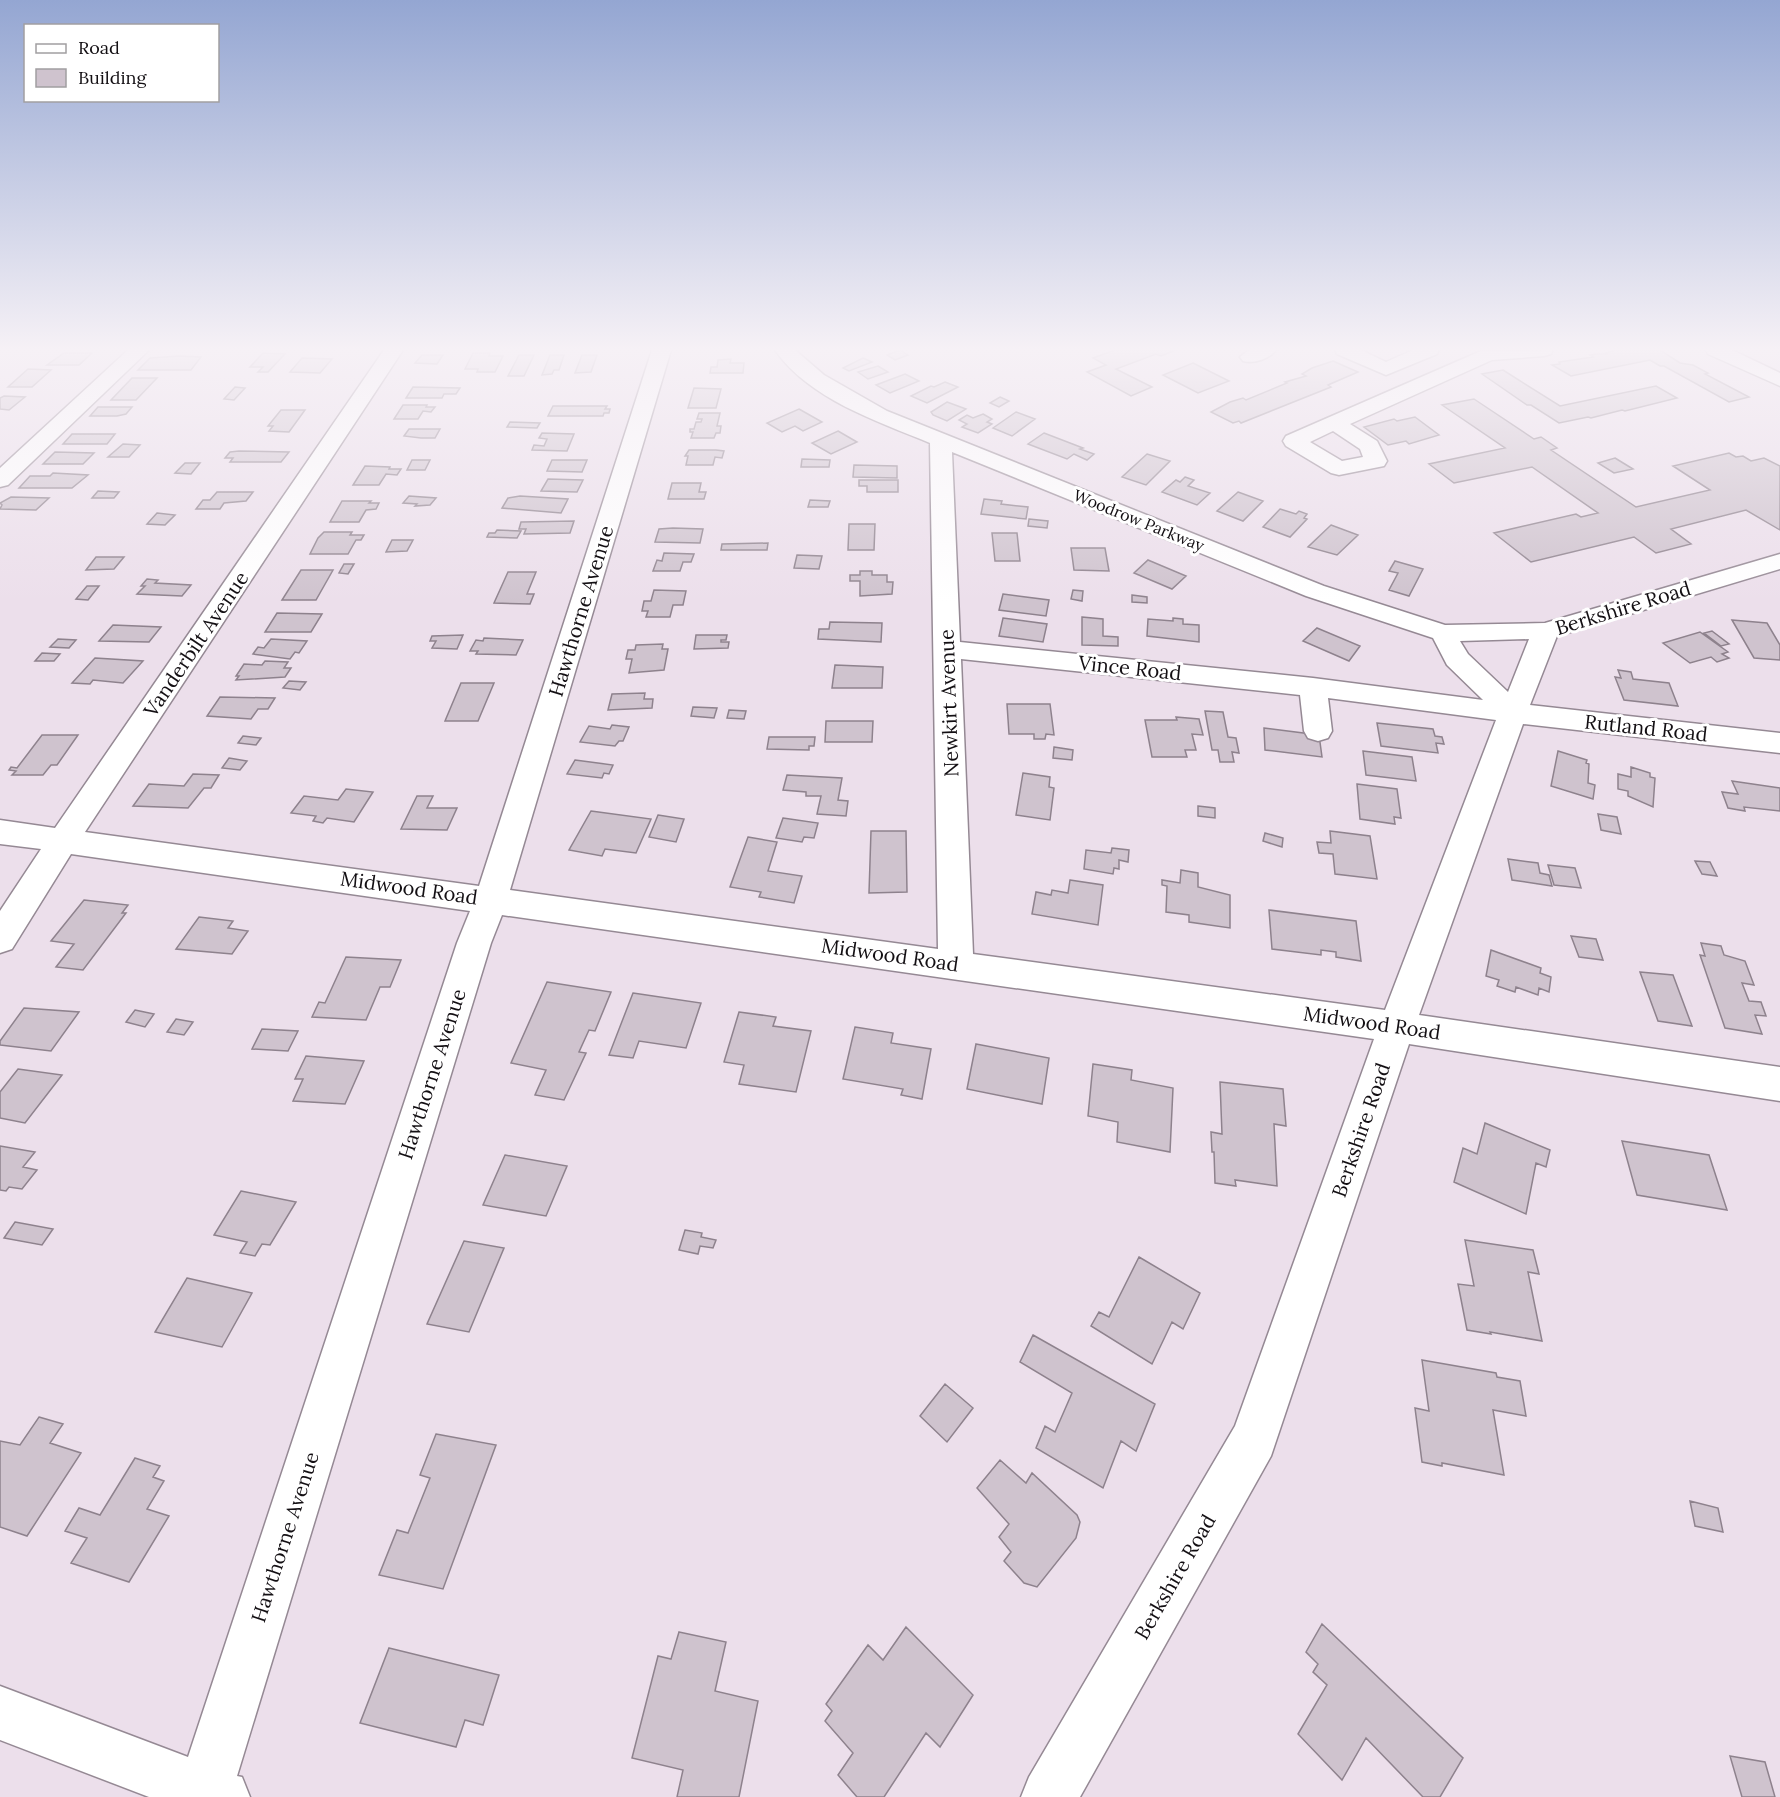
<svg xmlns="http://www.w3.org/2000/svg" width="1780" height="1797" font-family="Lora,serif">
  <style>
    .building { fill: #cfc3ce; stroke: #8e828d; stroke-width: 1.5 }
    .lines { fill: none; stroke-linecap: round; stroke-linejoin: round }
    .minor-casing { stroke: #958994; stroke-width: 3 }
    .major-casing { stroke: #958994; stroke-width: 3 }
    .minor { fill: #fff; fill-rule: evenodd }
    .major { fill: #fff; fill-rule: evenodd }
    .labels { text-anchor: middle; stroke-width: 6; stroke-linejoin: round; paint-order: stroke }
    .far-street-label { font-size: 16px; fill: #130f13; stroke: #fff }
    .street-label { font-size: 20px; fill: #130f13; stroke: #fff }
  </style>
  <rect width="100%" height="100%" fill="#ecdfeb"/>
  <path class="building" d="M900 350 908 355 895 360 887 355Z
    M1115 350H1176L1161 356 1156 354 1116 369 1152 387 1131 396 1087 372 1106 365 1093 358Z
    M1616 350H1660L1680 363 1693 365 1708 373 1705 374 1749 397 1729 402 1664 366H1660L1650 360 1571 376 1552 365 1560 364 1559 362 1593 357 1590 355 1596 354H1608L1606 353Z
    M64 353H92L79 365H47Z
    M263 353 285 354 268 372H258L263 367H250Z
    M473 353H490L489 356H503L495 372H477L478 369H465Z
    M422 355H443L437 364 415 363Z
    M519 355H534L524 376H508Z
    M550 355H564L559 370H554L552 374 542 375Z
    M582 355H597L591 372 575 373Z
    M179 356 201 357 191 370H138L150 358Z
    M302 358 332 359 320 373 290 372Z
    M863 358 872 362 849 371 843 368Z
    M731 359 730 363H744L743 373H710L711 367H717L718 360Z
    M1333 361 1358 372 1328 385 1331 387 1241 423 1239 421 1233 423 1211 412 1230 402 1243 398 1246 400 1287 383 1285 382 1306 376 1302 374 1312 368Z
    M1193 363 1229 381 1198 393 1163 375Z
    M878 366 888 372 868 379 858 372Z
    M28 369 51 370 32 387H8Z
    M1503 370 1560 406 1656 386 1677 398 1625 411 1622 410 1591 418 1588 417 1559 423 1531 405H1527L1482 374Z
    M905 374 919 381 890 393 876 385Z
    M132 378H157L136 400H111Z
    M945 382 958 387 927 403 911 396 931 386 934 387Z
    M235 387 245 388 234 400 224 399Z
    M413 387 460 388 456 394H444L442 398H406Z
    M694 388 721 389 716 408H688Z
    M4 396 25 397 9 410 0 409V398Z
    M1000 397 1009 401 999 407 990 403Z
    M1474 399 1534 439 1541 437 1557 448 1551 450 1636 507 1710 490 1673 466 1729 453 1736 457 1743 456 1751 461 1764 458 1780 466V530L1746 510 1671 529 1691 544 1656 553 1634 537 1531 562 1494 533 1576 514 1581 517 1598 513 1532 467 1454 483 1429 464 1505 448 1442 405Z
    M947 402 966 409 947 421 933 415 931 412Z
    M403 405H427L426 407H435L431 412 423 411 418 419H394Z
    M553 406H607L605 409H610L609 413H604L603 416H548Z
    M98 407H132L126 414 117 416H90Z
    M799 409 822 422 803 431 795 426 782 432 767 423Z
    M281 410H305L289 432 269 431 273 426H268Z
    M1016 412 1035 419 1012 436 993 428Z
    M699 413H720L717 426H721L720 433H716L714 438H691L693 432H690V429H694L696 422H701L702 419H697Z
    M983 414 992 419 987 422 992 424 978 433 962 427 967 424 959 420 967 415 973 418Z
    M1415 417 1439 435 1409 444 1406 441 1388 445 1364 427 1394 419 1397 421Z
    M510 422 540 423 537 428 507 427Z
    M409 429H440L435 438H421L404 436Z
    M838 431 857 442 831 454 812 443Z
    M542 433 574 434 567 451 532 450 534 445 544 446 547 439 539 438Z
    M1044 433 1083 448 1080 449 1094 454 1087 460 1074 454 1067 459 1028 444Z
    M72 434H115L107 444H63Z
    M123 444 140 445 129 457H108Z
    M689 450H716L724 451 722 458 715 457 713 465H686L688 456H685Z
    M55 452 94 453 83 464H43Z
    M230 452 239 451 289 452 281 462H230L233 458H225Z
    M1147 454 1170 461 1146 485 1122 477Z
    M1615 458 1633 469 1614 473 1598 463Z
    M802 459 830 460 829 467H801Z
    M412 460H430L425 470H407Z
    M552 460H587L582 472 547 471Z
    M185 463H200L191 474 175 473Z
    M854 465 897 466V478L853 477Z
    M365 466 390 467 389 469H401L397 475 386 474 379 485H353Z
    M53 473 88 475 72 488H19L30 476H50Z
    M1185 477 1194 480 1188 486 1210 493 1197 505 1162 492 1176 480 1180 482Z
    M548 479 583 480 577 492 541 491Z
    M859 480H898V492H867V486H859Z
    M672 483H701L699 492H706L704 499H668Z
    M98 491 119 492 114 498H92Z
    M217 492H253L246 501 224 503 220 509H196L203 500H210Z
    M1238 492 1263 501 1243 521 1217 511Z
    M409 496 436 498 430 505 415 506 417 504 403 503Z
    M520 496 568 499 561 513 502 508 508 498Z
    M11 497 49 498 36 510 0 509 2 505 0 503Z
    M984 499 1002 501 1001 504 1028 507 1026 519 981 514Z
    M810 500 830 501 828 507H808Z
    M342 501H371L369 503H379L376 509 366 510 359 522H330Z
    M1280 509 1296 514 1299 511 1307 514 1304 518 1307 519 1290 537 1263 527Z
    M157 513 175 515 165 525 147 524Z
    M1029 519 1048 521 1047 528 1028 526Z
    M574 521 570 533 524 534 526 529H519L521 522Z
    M849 524H875L874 550H848Z
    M1331 525 1358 535 1337 555 1308 547Z
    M673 528 703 529 700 543 655 542 659 529Z
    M497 530 521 531 517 538 487 537 489 533H495Z
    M324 532H352L350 535H364L361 540H356L348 554H310L318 538Z
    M992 533H1017L1020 561H995Z
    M392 540H413L407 551 386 552Z
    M768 543 767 550H721L722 544Z
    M1071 548H1105L1109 571 1074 570Z
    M664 553 694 554 691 562H683L680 571H653L657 560 662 561Z
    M797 555 822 556 819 569 794 568Z
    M96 557H124L114 569 86 570Z
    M1148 560 1186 576 1172 589 1134 573Z
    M1395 561 1423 569 1409 596 1389 590 1398 573 1389 571Z
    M344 564H354L348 574 339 573Z
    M301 570H333L316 600H282Z
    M860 571H872V575H887V582H893L892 594 860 596V581H850V575H860Z
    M508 572H536L527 594H534L530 604 494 603Z
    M147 579 158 580 155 583 191 585 182 596 137 594 145 586H141Z
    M87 586H99L88 600 76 599Z
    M654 590 686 591 683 605H673L670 617H646L648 611H642L644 601H651Z
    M1073 590 1083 591 1082 601 1071 599Z
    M1003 594 1049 600 1046 616 999 610Z
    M1132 595 1147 597V603L1132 602Z
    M277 613 322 614 311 632H265Z
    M1082 617 1103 619V636L1118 637V646L1082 645Z
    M1003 618 1047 624 1043 642 999 636Z
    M1173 618 1183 619V624L1199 625V642L1147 636 1148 619 1173 621Z
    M1732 620 1767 623 1780 645V660L1754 658Z
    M830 622 882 623 881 642 818 639 819 629H829Z
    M113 625 161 627 149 642 99 641Z
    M1317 628 1360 646 1349 661 1303 641Z
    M1712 631 1729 644 1721 646 1704 633Z
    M1700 632 1728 652 1722 654 1729 658 1717 662 1711 657 1690 663 1663 643Z
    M463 635 457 649 432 648 436 641H430L432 636Z
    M696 635H727L726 640H721V642H729L728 648 694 649Z
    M484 638 523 640 516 655 476 654 478 651H470L476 640 483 641Z
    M58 639 76 640 69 648 50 647Z
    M271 639 307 641 299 653 295 652 290 659 253 654 258 647 264 648Z
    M663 644 662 649H668L664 670 629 673 632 659H626L628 650H635L636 645Z
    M42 653 60 654 54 661H35Z
    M95 658 143 661 123 683 93 680 90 684 72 683Z
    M265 661 288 662 284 668H291L285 677 236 680 239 676H236L244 664 262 665Z
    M835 665 883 667 882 688H832Z
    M1618 670 1631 672 1633 679 1669 683 1678 706 1624 700 1615 677 1621 678Z
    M289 681 306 682 300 690 283 688Z
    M461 683H494L478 721H445Z
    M645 693 644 699H653L652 708 608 710 612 694Z
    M220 697 275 698 268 709H258L251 719 207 716Z
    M1007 704H1050L1054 735 1046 734 1045 739H1034V734H1009Z
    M693 707 717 708 714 718 691 716Z
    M729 710 746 711 744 719 727 718Z
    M1205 711 1223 712 1228 737 1236 738 1239 753 1232 752 1234 762H1220L1218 750H1212Z
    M1176 717 1199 719 1203 735 1192 734 1196 750H1185L1187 757H1152L1145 720H1177Z
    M826 721H873L872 742H825Z
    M1377 723 1433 729 1435 736 1442 737 1444 744 1436 743 1438 753 1381 746Z
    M612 725 629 727 623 741H619L615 746 580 742 589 726 610 729Z
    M1264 728 1319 735 1322 757 1265 750Z
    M42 735H78L57 765H51L43 775H12L16 771 9 770 11 767 17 768Z
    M243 736 261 738 256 745 238 743Z
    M769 737H815L814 746H809V750L767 749Z
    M1054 747 1073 750 1072 760 1053 758Z
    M1363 751 1412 757 1416 781 1366 775Z
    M1558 751 1587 760 1586 763 1589 764 1588 783 1595 785 1593 799 1551 786Z
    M229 758 247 761 240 770 222 768Z
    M575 760 613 765 609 774 604 773 602 778 567 774Z
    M1631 767 1650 773V777L1655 778 1653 807 1628 796V791L1618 789V774L1631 777Z
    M1023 773 1050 777 1049 787 1054 788 1050 820 1016 815Z
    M193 774 219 775 211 788H204L188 808 133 806 149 784 184 786Z
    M787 775 842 778 838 800 848 801 846 816 817 814 821 796H806V792L783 790Z
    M1732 781 1780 788V811L1744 807 1745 811 1728 808 1722 792 1738 794Z
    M1357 784 1397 789 1401 818 1394 817 1395 824 1360 819Z
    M346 789 373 792 354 822 327 818 323 823 313 821 316 816 291 813 304 796 338 800Z
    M417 796H433L427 808H457L447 830 401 829Z
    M1198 806 1215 808V818L1198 816Z
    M591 811 651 819 636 853 605 849 602 856 569 850Z
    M1598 814 1617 817 1621 834 1601 830Z
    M658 815 684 819 676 842 649 837Z
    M783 818 818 823 814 838 804 837 802 842 776 838Z
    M871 831H906L907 892 869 893Z
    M1330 831 1370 836 1377 879 1335 874 1333 854 1319 853 1317 842 1331 843Z
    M1265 833 1283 838 1282 847 1263 841Z
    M748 837 777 842 768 871 802 876 794 903 759 897 761 892 730 887Z
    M1112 848 1129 850 1128 862 1119 860V869L1114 868 1113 874 1084 869 1086 850 1111 853Z
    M1508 859 1538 863 1540 873 1549 875 1552 886 1512 880Z
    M1695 861 1710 862 1717 876 1702 874Z
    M1548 865 1575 868 1581 888 1554 885Z
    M1181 870 1198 873V887L1230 895V928L1189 922V915L1166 912 1167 886 1162 885V880L1180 883Z
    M1070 880 1103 885 1098 925 1032 914 1036 892 1051 895 1052 890 1068 893Z
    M84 900 128 905 122 913H126L83 970 56 967 74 944 51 941Z
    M1269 910 1356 921 1361 961 1336 957V952L1321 950V955L1272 949Z
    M199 917 233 921 228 928 248 931 232 954 176 949Z
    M1571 936 1596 939 1603 960 1579 957Z
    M1701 943 1721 946 1724 955 1745 961 1754 985 1742 983 1749 1001 1761 1002 1766 1016 1755 1015 1762 1034 1725 1028 1700 955 1705 956Z
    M1491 950 1541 968 1540 973 1551 977 1549 992 1539 988 1538 995 1516 987 1515 992 1497 986 1499 980 1486 976Z
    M346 957 401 960 390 987H380L366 1020 312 1017 319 1002 325 1003Z
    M1640 972 1673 975 1692 1026 1658 1021Z
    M547 982 611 992 595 1031 589 1030 579 1052 586 1053 564 1100 535 1095 546 1070 511 1063Z
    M633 993 701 1003 686 1048 639 1041 633 1058 609 1055Z
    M24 1008 79 1012 51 1051 0 1045V1041Z
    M135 1010 154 1014 145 1027 126 1022Z
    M739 1012 776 1017 773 1026 811 1031 796 1092 739 1084 744 1065 724 1062Z
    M176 1019 193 1022 184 1035 167 1032Z
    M855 1027 893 1033 891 1043 931 1049 922 1099 901 1095 903 1089 843 1079Z
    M262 1029 298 1031 288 1051 252 1049Z
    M976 1044 1049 1058 1042 1104 967 1089Z
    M306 1056 364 1061 345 1104 293 1101 303 1079H295Z
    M1093 1064 1132 1070 1131 1080 1173 1088 1170 1152 1117 1142 1118 1122 1088 1116Z
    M18 1069 62 1075 25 1123 0 1118V1092Z
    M1220 1082 1283 1089 1286 1126 1274 1124 1277 1186 1235 1180 1236 1186 1215 1183 1214 1152H1212L1211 1132 1222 1134Z
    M1485 1123 1550 1150 1546 1167 1536 1163 1526 1214 1454 1182 1463 1148 1477 1154Z
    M1622 1141 1709 1155 1727 1210 1637 1195Z
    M0 1146 35 1152 23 1167 37 1170 22 1189 9 1187 6 1191 0 1190Z
    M505 1155 567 1166 546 1216 483 1205Z
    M241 1191 296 1202 270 1245 262 1244 255 1256 240 1253 247 1242 214 1235Z
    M15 1222 53 1229 42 1245 4 1238Z
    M685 1230 702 1233 701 1237 716 1240 713 1248 700 1246 698 1254 679 1250Z
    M1465 1240 1533 1250 1539 1274 1528 1272 1542 1341 1490 1332 1491 1334 1467 1330 1458 1284 1474 1286Z
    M464 1241 504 1248 469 1332 427 1324Z
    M1139 1257 1200 1293 1183 1329 1172 1322 1152 1364 1091 1326 1099 1312 1109 1317Z
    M187 1278 252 1293 222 1347 155 1332Z
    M1033 1335 1155 1404 1136 1451 1121 1441 1103 1488 1036 1448 1045 1426 1055 1432 1072 1393 1020 1362Z
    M1422 1360 1496 1373 1497 1377 1520 1381 1526 1416 1493 1410 1504 1475 1442 1463V1466L1422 1462 1415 1408 1429 1411Z
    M945 1384 973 1408 947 1442 920 1416Z
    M39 1417 63 1424 50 1443 81 1453 27 1536 0 1527V1441L20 1445Z
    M436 1434 496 1445 443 1589 379 1575 397 1530 408 1533 430 1478 420 1475Z
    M135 1458 160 1466 153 1477 164 1481 147 1509 169 1516 129 1582 71 1563 87 1538 65 1531 79 1508 100 1515Z
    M1000 1460 1026 1483 1032 1473 1077 1515 1080 1522 1076 1538 1037 1587 1024 1583 1004 1561 1011 1552 999 1537 1009 1524 977 1488Z
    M1690 1501 1718 1508 1723 1532 1695 1526Z
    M1322 1624 1463 1758 1440 1797H1423L1366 1738 1342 1780 1298 1734 1327 1685 1313 1672 1318 1664 1306 1652Z
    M906 1627 973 1695 940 1747 926 1733 884 1797H857L838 1775 853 1753 825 1721 832 1711 826 1704 868 1645 883 1660Z
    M679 1632 726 1642 715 1691 758 1701 739 1797H677L683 1770 632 1758 658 1656 671 1659Z
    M389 1648 499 1675 483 1725 465 1720 456 1747 360 1723Z
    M1730 1756 1765 1762 1775 1797H1742Z"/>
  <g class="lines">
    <defs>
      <path id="minor" d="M128 350H149L8 485 0 487V468Z
        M384 350H403L85 832 479 886 652 350H671L510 890 938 949 930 443C877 421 809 399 775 350H795L824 375 887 411 1324 586 1445 625 1545 623 1780 554V569L1557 636 1530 705 1780 733V753L1523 724 1419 1015 1780 1067V1101L1409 1044 1271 1456 1080 1797H1021L1029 1777 1235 1426 1374 1039 502 915 491 943 237 1776 242 1777 250 1797H149L0 1740V1686L188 1757 457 943 470 911 71 854 12 949 0 953V911L41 849 0 844V820L55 828ZM952 452 1306 596 1433 638 1447 665 1483 700 1313 678 960 642ZM1529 639 1508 692 1468 654 1460 641ZM961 659 1300 695 1304 731 1308 738 1318 741 1328 738 1332 731 1328 698 1496 720 1385 1010 973 954Z
        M1249 350H1276C1269 359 1254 364 1243 361L1240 357Z
        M1335 350H1361L1386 362 1413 350H1439L1437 354 1386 375 1337 354Z
        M1553 350 1551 354 1544 356 1492 360 1350 424 1377 441 1387 461 1384 466 1339 475 1331 473 1286 446 1283 441 1286 436 1481 351ZM1333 431 1360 449 1363 457 1342 461 1310 442Z"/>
      <path id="major" d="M1706 350H1732L1780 373V386L1708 354Z"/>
    </defs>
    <use href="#minor" class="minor-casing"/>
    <use href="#major" class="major-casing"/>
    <use href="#minor" class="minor"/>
    <use href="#major" class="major"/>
  </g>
  <linearGradient id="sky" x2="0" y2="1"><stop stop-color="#94a6d2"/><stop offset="0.58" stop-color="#f6f1f6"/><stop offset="1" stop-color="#f6f1f6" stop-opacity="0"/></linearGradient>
  <rect width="1780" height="602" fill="url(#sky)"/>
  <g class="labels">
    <g class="far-street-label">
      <text transform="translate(1139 520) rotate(22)" y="6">Woodrow Parkway</text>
    </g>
    <g class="street-label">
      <text transform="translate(1623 608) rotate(-17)" y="7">Berkshire Road</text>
      <text transform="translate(581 611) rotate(-73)" y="7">Hawthorne Avenue</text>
      <text transform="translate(196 644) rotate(-56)" y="7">Vanderbilt Avenue</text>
      <text transform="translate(1130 668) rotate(6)" y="7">Vince Road</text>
      <text transform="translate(949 703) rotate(-92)" y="7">Newkirt Avenue</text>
      <text transform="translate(1646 728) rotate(6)" y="7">Rutland Road</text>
      <text transform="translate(409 888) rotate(8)" y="7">Midwood Road</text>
      <text transform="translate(890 955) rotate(8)" y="7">Midwood Road</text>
      <text transform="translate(1372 1023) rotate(8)" y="7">Midwood Road</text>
      <text transform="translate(432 1074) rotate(-72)" y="7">Hawthorne Avenue</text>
      <text transform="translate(1361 1130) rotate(-71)" y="7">Berkshire Road</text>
      <text transform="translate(285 1537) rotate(-72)" y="7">Hawthorne Avenue</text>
      <text transform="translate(1175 1577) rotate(-60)" y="7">Berkshire Road</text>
    </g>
  </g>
  <rect x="24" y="24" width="195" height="78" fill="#ffffff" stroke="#a19fa1" stroke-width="1.5"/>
  <rect x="36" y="44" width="30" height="9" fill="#ffffff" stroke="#a19fa1" stroke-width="1.5"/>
  <text x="78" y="54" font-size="18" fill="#130f13">Road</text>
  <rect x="36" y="69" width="30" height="18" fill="#cfc3ce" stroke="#a19fa1" stroke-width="1.5"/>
  <text x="78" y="84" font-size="18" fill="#130f13">Building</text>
</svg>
